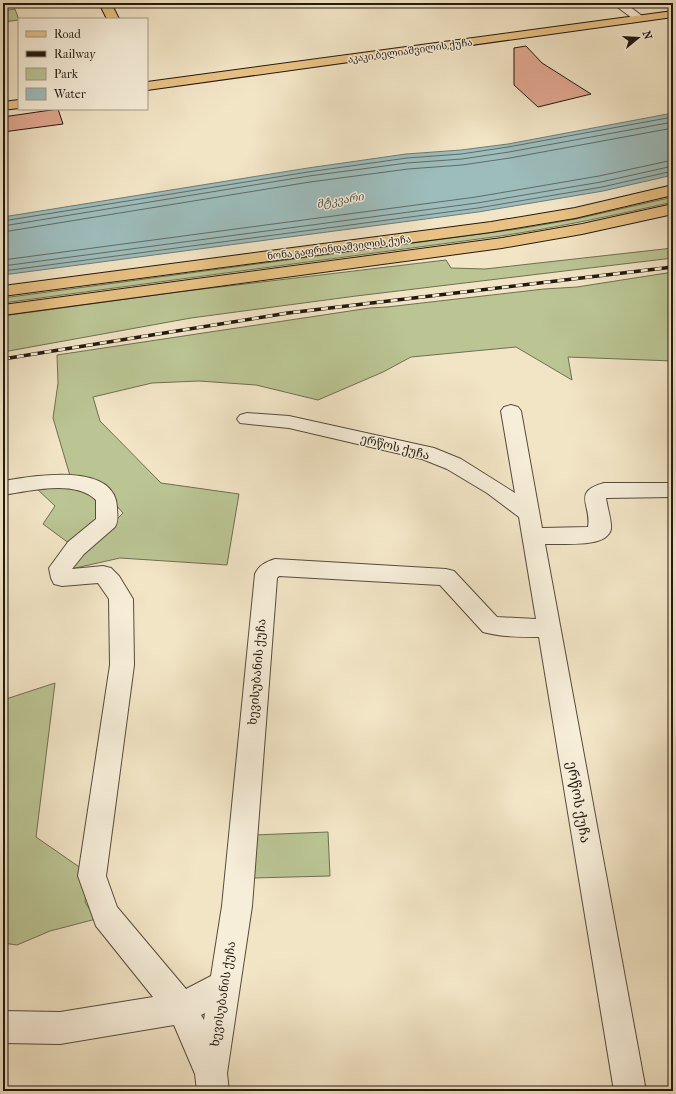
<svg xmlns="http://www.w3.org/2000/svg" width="676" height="1094" font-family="'IM FELL French Canon','Noto Serif Georgian',serif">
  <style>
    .green { fill: #bbc594; stroke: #6e6f51 }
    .water { fill: #9dbdbc; stroke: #6c7b76 }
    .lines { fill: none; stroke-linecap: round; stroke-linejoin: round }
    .shore { stroke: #606b65; stroke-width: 1 }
    .building { fill: #e2a891; stroke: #22190e }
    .minor-casing { stroke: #564c3c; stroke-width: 2 }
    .major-casing { stroke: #22190e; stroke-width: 2 }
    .minor { fill: #f7eeda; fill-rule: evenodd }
    .major { fill: #e9c283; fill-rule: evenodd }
    .rail-casing { stroke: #22190e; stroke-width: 3.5 }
    .rail { stroke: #f7eeda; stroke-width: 2.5; stroke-dasharray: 7; stroke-linecap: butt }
    .labels { text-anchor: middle; stroke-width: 3; stroke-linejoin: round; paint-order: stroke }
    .far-street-label { font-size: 10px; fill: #22190e; stroke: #f7eeda }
    .far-water-label { font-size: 11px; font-style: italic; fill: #4d524b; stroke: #f7eeda }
    .street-label { font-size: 12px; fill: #22190e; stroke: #f7eeda }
    .near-street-label { font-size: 14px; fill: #22190e; stroke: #f7eeda }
  </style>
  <rect width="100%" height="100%" fill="#f2e5c6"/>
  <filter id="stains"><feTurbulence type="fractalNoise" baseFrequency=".005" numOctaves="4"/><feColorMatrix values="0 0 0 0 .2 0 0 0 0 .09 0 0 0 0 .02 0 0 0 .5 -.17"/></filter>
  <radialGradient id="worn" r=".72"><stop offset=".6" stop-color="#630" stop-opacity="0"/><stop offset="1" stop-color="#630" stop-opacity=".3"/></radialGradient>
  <path class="green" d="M15 9 19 20 3 22V11Z
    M673 197V202C616 215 559 227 501 236L3 303V298L518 229 576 219Z
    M673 248V258L356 296 191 318 3 352V316L178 292 446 260 451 268 485 269Z
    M673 272V361L568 357 572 380 516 347 411 357 383 372 318 400 256 385 199 381 152 383 93 397 100 421 161 483 239 494 227 565 120 558 71 569 76 561 123 513 99 486 71 479 53 418 58 383 57 355 370 308 387 307 544 289 577 287Z
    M67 485 89 491 100 502 101 521 70 544 43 524 55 506 35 487Z
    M55 683 36 837 88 873 85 902 96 919 50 931 17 945 3 943V700Z
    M328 832 330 876 253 878 254 835Z"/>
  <path class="water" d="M673 113V175L603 191 478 212 3 275V217L308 168 406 154 461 150 508 144Z"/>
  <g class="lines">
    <path class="shore" d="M3 221 308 172 407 158 461 154 508 147 673 117
      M3 226 309 176 407 163 462 159 509 152 673 122
      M3 232 310 182 408 169 462 165 510 158 673 128
      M3 260 476 197 599 176 673 160
      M3 266 477 203 601 182 673 166
      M3 271 478 208 602 187 673 171"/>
  </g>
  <path class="building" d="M526 46 542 63 591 94 538 107 514 85V48Z
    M58 109 63 124 3 132V117Z"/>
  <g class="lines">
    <defs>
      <path id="minor" d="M612 3H625L646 19 644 21H636Z
        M511 405 518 407 521 411 542 528 588 527C592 505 571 492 604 483H673V497L606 498C607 506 612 522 611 529 607 549 560 543 545 544L646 1091H614L539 637C520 637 501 637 483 632L440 585 279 576 277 578 252 906 227 1073 229 1091H197L195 1074 174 1025 60 1044 3 1043V1011L60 1012 153 997 96 926 78 876 110 665 109 599 98 583 62 586 54 584 51 578 49 568 68 542 96 519V500C75 479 29 491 3 495V481C31 476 115 461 117 507 117 514 119 520 115 527L84 554 72 569 103 566 111 568 119 576 133 599 134 665 106 876 117 907 186 989 211 976 222 906 255 574C259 565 266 562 275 559L446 569 454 571 497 617 536 619 519 517 487 493 447 469 422 459 289 428 240 423 237 419 240 415 247 413 289 416 434 448 461 459 515 493 501 411 504 407ZM205 1013 204 1020 201 1015Z"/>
      <path id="major" d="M99 3H111L119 19H107Z
        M673 11V17L147 90V82Z
        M19 100V108L3 110V102Z
        M673 185V195L575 218 491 232 3 296V286L491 222 575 208Z
        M673 204V214L582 234 502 248 3 315V305L502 238 582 224Z"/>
    </defs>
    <use href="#minor" class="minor-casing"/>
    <use href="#major" class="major-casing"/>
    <use href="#minor" class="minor"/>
    <use href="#major" class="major"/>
    <defs>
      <path id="rail" d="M3 359 288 313 673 267"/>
    </defs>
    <use href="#rail" class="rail-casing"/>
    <use href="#rail" class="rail"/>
  </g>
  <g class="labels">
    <g class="far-street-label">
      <text transform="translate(410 50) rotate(-8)" y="4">აკაკი ბელიაშვილის ქუჩა</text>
      <text transform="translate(339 247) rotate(-7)" y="4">ნონა გაფრინდაშვილის ქუჩა</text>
    </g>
    <g class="far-water-label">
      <text transform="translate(340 200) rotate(-10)" y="4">მტკვარი</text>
    </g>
    <g class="street-label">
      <text transform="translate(395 447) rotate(14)" y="4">ერწოს ქუჩა</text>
      <text transform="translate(257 672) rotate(-85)" y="4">ხევისუბანის ქუჩა</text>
      <text transform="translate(223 994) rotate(-81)" y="4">ხევისუბანის ქუჩა</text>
    </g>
    <g class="near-street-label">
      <text transform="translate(579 802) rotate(80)" y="5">ერწოს ქუჩა</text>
    </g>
  </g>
  <rect width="676" height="1094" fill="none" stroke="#f2e5c6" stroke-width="16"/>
  <rect x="4" y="4" width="668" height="1086" fill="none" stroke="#22190e" stroke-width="2"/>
  <rect x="8" y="8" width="660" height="1078" fill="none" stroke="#22190e"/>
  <rect x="18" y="18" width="130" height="92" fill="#f7eeda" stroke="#a29988"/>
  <rect x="26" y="31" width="20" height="6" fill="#e9c283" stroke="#a29988"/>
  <text x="54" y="38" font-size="12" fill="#22190e">Road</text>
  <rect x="26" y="51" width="20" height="6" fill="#22190e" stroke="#a29988"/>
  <text x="54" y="58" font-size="12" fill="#22190e">Railway</text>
  <rect x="26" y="68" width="20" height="12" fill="#bbc594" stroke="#a29988"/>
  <text x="54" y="78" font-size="12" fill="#22190e">Park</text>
  <rect x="26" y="88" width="20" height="12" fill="#9dbdbc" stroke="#a29988"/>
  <text x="54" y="98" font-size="12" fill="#22190e">Water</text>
  <g transform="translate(638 38) rotate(72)" stroke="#f7eeda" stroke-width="3" paint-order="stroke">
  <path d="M0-3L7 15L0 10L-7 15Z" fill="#22190e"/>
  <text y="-6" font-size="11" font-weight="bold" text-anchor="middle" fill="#22190e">N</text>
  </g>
  <rect width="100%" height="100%" filter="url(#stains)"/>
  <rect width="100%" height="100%" fill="url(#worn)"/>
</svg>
